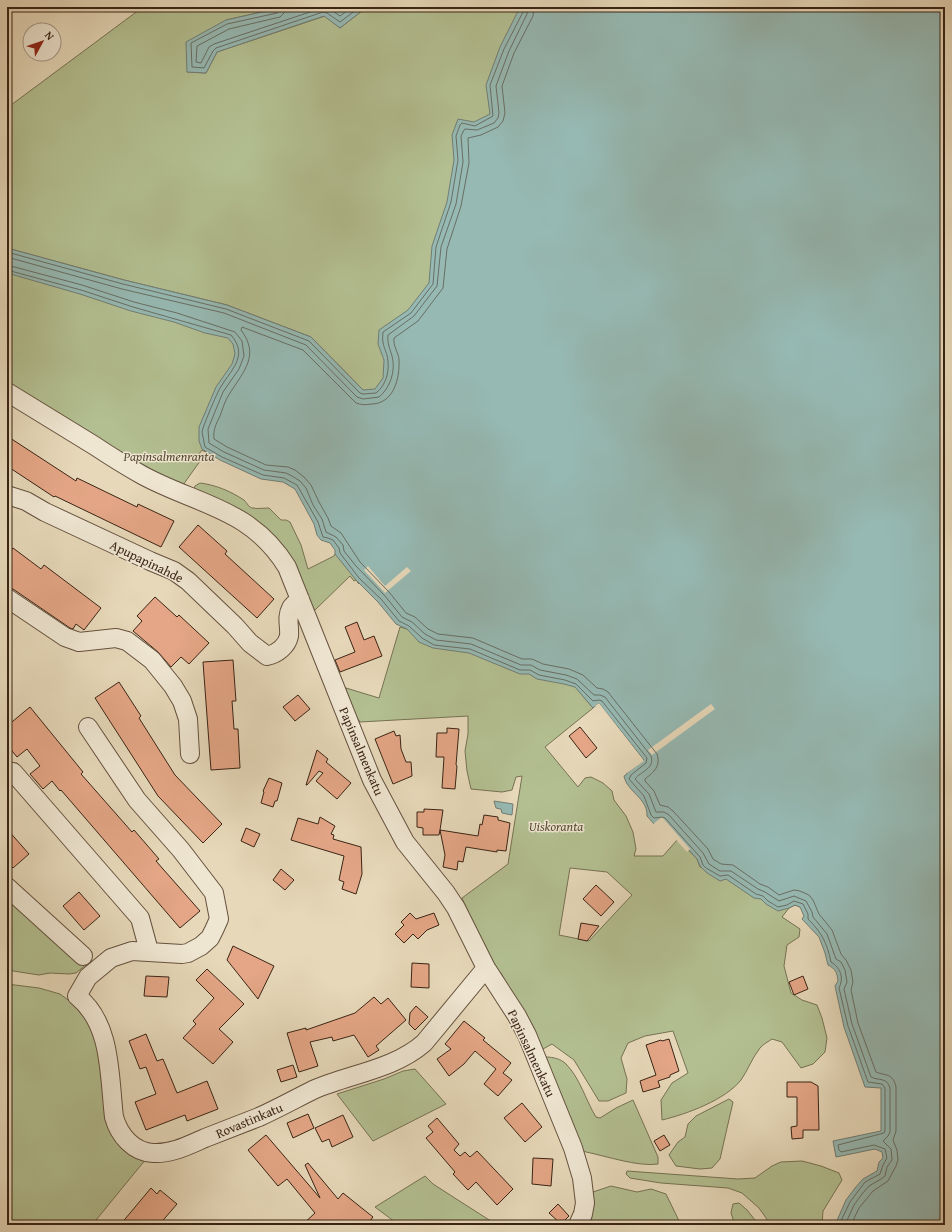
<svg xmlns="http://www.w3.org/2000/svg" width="952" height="1232" font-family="'Gentium Book Plus',serif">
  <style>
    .green { fill: #b3bf91; stroke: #767253; fill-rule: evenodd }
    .water { fill: #96b9b3; stroke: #717d74 }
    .pier { fill: #e6d8b9 }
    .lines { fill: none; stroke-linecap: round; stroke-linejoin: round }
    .shore { stroke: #686e64; stroke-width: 1 }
    .building { fill: #e4a686; stroke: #3a2415 }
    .minor-casing { stroke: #65513e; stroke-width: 20 }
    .minor { stroke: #efe6d2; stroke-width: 18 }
    .labels { text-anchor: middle; stroke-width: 3; stroke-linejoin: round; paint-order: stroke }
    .park-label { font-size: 13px; font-style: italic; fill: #584b34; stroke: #efe6d2 }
    .street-label { font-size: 13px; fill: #3a2415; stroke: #efe6d2 }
  </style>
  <rect width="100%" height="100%" fill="#e6d8b9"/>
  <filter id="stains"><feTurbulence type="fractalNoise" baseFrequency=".005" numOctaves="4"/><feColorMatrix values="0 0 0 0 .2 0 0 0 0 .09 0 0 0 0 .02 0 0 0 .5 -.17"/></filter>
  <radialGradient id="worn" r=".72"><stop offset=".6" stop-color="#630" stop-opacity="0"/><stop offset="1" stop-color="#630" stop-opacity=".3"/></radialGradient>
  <path class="green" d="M143 7H285L226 20 187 72 206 73 217 52 325 16 340 28 367 7H543L525 441 363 390 311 337 227 305 124 280 7 248V108Z
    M7 267 243 334 207 453 202 450 199 454 203 457 183 485 180 486 7 387Z
    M200 483C216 485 230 491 244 500 247 503 249 508 253 508 258 509 264 508 269 508L281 520H286L290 522 301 545 308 569 334 556 335 554H342L359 584 356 580 354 581 350 576 315 610 311 606 297 572 194 489 195 486Z
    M400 627 407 629 577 649 584 697 593 708 545 747 578 787 585 778 591 777 603 783 612 791 614 800 626 816 633 832 636 849 634 856H663L678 839 697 859 700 867 736 869 800 907 795 905 789 908 782 917 800 929 799 937 787 945 784 966 791 993 802 1000 817 1005 822 1018 827 1038 825 1052 813 1064 801 1068 782 1042 772 1039C768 1042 763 1044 760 1048 752 1058 748 1070 741 1080 725 1100 687 1114 662 1120L661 1100 672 1083 688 1073 673 1031 645 1036 628 1043 621 1058 627 1079 626 1093 608 1101H599L574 1060 552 1044 543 1049 537 1043 532 1025 510 989H509L501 973 497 972 474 925 462 898 508 864 522 776 516 777 512 790 502 792 471 789 467 771 465 751 468 734V716L360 722C353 712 345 701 346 688L379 698ZM570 868 607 872 632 895 589 941 559 935Z
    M7 895 87 964 76 973 69 974 50 973 39 975 7 970Z
    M7 984 39 988 60 994 79 1008 86 1017 98 1048 105 1113 146 1159 92 1225H7Z
    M546 1057C553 1057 561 1059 566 1064 580 1078 586 1101 596 1117L600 1118 616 1108 633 1100 658 1157V1164C638 1167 606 1156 586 1152L580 1149Z
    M415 1069 446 1104 373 1141 337 1094 384 1079 403 1071Z
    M729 1099 733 1102 720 1159 712 1168 700 1169 676 1166 669 1155 678 1142 685 1137 688 1124 696 1116Z
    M802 1161 821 1166 839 1173 842 1180 823 1211 822 1225H771L759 1208 742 1193 728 1188 661 1183 630 1178 626 1174 627 1171 738 1179 755 1178 772 1166 781 1162Z
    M425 1176 433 1184 497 1225H399L375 1207Z
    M611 1186 637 1192 651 1189 666 1194 681 1225H583L593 1192Z
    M739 1203 747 1210 759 1225H735L731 1213 733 1204Z"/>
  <path class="water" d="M284 7H367L340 28 324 16 217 52 206 73 187 72 186 42 226 20Z
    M520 7H945V1225H835L846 1200 855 1188 863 1179 877 1171 879 1162 883 1158 882 1152 875 1149 836 1157 833 1141 881 1131V1088L865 1087 844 1027 835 986 838 981C837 973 836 969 828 965L825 953 819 937 802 919 804 916 800 907 795 905 789 908 778 911 766 904 761 899 754 898 726 879 720 881C709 874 701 871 697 859L662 821 654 824 647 816C648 798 627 792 624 776L626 775 627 773 644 760 599 703 593 708 575 687 564 684 537 679 529 674H520L469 653 433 648 419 642 407 629 396 624 378 602 356 580 335 554V550L330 543 321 540 317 535 314 524 295 489 283 482 261 479 220 460 202 449 199 441V427L216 387 232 364 235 354 233 344 228 338 205 333 174 322 131 311 80 294 7 273V248L124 280 227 305 311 337 363 390 375 389 383 378 384 360 378 344 379 330 408 310 429 283 432 246 447 202 454 160 452 135 458 119 474 122 490 114 486 85 500 47Z
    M494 801 513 804 512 815 502 813 501 809 496 808Z"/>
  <path class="pier" d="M368 566 385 586 407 567 411 571 385 593 364 570Z
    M599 703 644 761 627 773 626 771 641 760 599 706 597 708 595 706Z
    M711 704 715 709 652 755 648 750Z
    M662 817 690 849 687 852 661 823 654 826 652 825Z"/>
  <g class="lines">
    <path class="shore" d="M280 7V11L277 13 227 24 191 43 192 67 204 68 213 51 216 48 323 12 327 13 340 22 360 7
      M285 7 284 13 280 17 229 29 197 46 196 62 201 63 209 47 214 44 322 8H328L340 16 352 7
      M534 7 533 16 514 53 502 86 505 113 503 121 498 127 481 135 468 138 469 163 461 206 447 249 443 288 418 321 394 338C393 346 398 352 399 359 400 378 394 404 371 404 366 405 361 405 356 403L303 350 242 327 241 330C260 355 244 371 230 393 225 400 223 408 220 416 216 424 213 430 214 439L227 447 266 465 288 467 295 470 304 477 311 485 319 502 328 518 331 526 341 533 360 562 389 592 406 613 415 617 428 629 438 634 473 638 522 659H532L543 664 569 669 583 675 597 688 603 689 608 692 657 754C661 766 654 772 645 779V781L654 791 660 805 668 807 673 811 708 849 713 859 721 864 733 865 760 884 768 887 779 895 794 890 800 891 809 895 813 900 819 914 832 930 841 954 846 960 851 970 853 982 851 990 858 1023 876 1072C886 1076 893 1073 896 1087V1131L893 1140 897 1150 898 1160 896 1166 888 1181 873 1191 859 1208 851 1225
      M7 252 123 284 226 309 309 341 360 393 363 394 376 393C386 385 389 373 388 361 387 349 381 347 383 332L411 313 433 284 436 247 451 202 458 160 456 136 460 125 462 123 475 126 493 116 490 85 504 49 523 12V7
      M7 257 122 289 224 313 306 345 357 397 363 399 379 397C390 388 396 371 392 356 390 349 387 343 388 335L414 316 437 286 441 247 456 204 463 162 461 136 464 130 465 129 477 130 494 123 498 118 499 113 496 86 509 51 527 14 528 7
      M7 265 82 285 134 302 177 313 235 332 242 341 244 356 239 369 223 392 208 429 209 443 224 452 264 470 286 473 292 476 300 481 306 488 313 505 322 519 326 532 336 537 343 545 344 551 356 566 385 596 402 617 412 622 425 634 436 640 471 644 521 665H531L540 670 566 675 577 679 594 695H600L605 697 651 756C655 769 641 771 635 779L649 794 656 812H664L669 815 703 853 709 864 720 871H731L758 889 765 892 779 901 794 896 806 901 812 912 813 917 827 934 836 959 841 962 845 970 847 982 844 989 852 1024 871 1077C879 1081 887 1077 890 1088V1132L888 1136 883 1141 891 1149 892 1160 887 1167 885 1176 881 1179 869 1186 862 1194 854 1205 845 1225
      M7 270 81 290 133 307 231 335C250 357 229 371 219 390 213 402 208 415 203 428L202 432 205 447 222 457 263 475 284 478 297 485 318 522 323 537 328 538 333 540 339 548 340 553 359 578 381 599 399 621 409 626 422 638 434 645 470 649 520 670H530L539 675 565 680 576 684 593 701 599 700 602 701 647 758 646 763 631 775 629 779 644 796 651 815 654 818 662 817 665 818 700 857 703 865 706 868 720 876 728 875 756 894 763 896 768 901 778 907 787 905 794 901 803 904 808 914V919C822 933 827 943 831 962 841 968 844 978 839 988L848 1026 868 1082 882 1084 885 1088V1130L884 1133 838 1145 839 1150 841 1152 874 1145 885 1149 887 1158 883 1165 880 1174 865 1182 850 1202 839 1225"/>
  </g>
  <path class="building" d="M7 436 76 481 77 478 137 507 138 504 174 521 161 547 55 496 54 497 7 466Z
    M198 525 227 551 225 554 274 599 257 618 179 547Z
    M13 548 41 569 44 565 101 608 84 630 76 624 73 629 70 628 13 589 7 588V556Z
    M155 597 177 617 179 615 209 643 189 664 181 657 171 667 158 652 133 631 142 621 137 616Z
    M357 622 364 640 374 636 382 656 340 672 335 660 355 652 345 627Z
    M233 660 236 701H232L234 729H238L240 768 211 770 203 662Z
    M119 682 141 716 139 718 175 775 222 824 203 843 158 796 95 698Z
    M298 695 310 709 295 721 283 707Z
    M30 707 83 772 81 774 132 832 134 830 159 859 156 861 200 911 180 928 61 790 60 791 52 781 43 789 30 774 40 766 27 749 17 757 7 745V737L12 733 7 726Z
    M580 727 597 748 586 758 569 736Z
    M447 728 459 729 456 765 457 766 455 789 442 788 444 757H436L437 733H447Z
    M394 731 396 736 400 735 401 749 406 762H411L412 776 393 784 375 739Z
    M317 750 328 759 326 762 351 783 337 799 316 781 323 773 319 771 307 785H306Z
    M269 778 282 783 277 801H275L273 807 261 803 264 792 263 791Z
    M424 809 443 810 440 830 478 836 480 824 482 825 484 815 498 817V820L510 823 506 851 497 850V852L466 847 463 862 458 861 457 870 443 867 445 855 440 830 439 835H423V828L417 827V812H424Z
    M320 817 335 826 331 834 334 835 333 839 361 847 362 874 356 894 342 889 344 882 339 880 344 856 291 840 298 818 318 824Z
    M246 828 260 834 254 847 241 841Z
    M7 829 29 854 13 868 7 862Z
    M281 869 294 880 285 890 273 880Z
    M596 885 614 902 601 916 583 899Z
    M79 892 100 916 84 930 63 906Z
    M410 913 416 919 434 913 439 925 427 930 418 939 413 934 404 943 395 934 404 925 401 922Z
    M581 923 599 926 587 941 578 939Z
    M233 946 274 966 258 999 227 960Z
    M412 963 429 964V988L411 987Z
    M207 969 244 1004 219 1029 233 1042 213 1064 183 1038 196 1024 193 1021 214 998 196 980Z
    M146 976 169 977 167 997 144 996Z
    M803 976 808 989 794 995 789 982Z
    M374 997 381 1004 388 998 406 1020 376 1046 379 1050 368 1057 354 1035 333 1041 332 1037 310 1042 318 1066 299 1072 287 1033 306 1028V1030L355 1013Z
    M416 1006 428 1017 415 1030 409 1024 410 1013Z
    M464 1021 485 1038 483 1040 511 1063 503 1073 512 1080 498 1096 484 1084 496 1069 475 1051 464 1064 449 1076 437 1059 451 1049 445 1044Z
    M146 1034 157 1061 163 1059 177 1093 207 1081 218 1109 187 1121 185 1115 146 1130 135 1102 156 1094 146 1067 140 1069 129 1041Z
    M669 1039 679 1071 670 1075V1077L658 1081 660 1087 643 1092 640 1081 656 1075 646 1045 661 1040 662 1041Z
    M293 1065 297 1077 281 1082 277 1070Z
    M787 1082H811L818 1086 819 1130H803V1138L792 1139 791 1127 797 1126V1097H787Z
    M522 1103 542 1127 525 1142 504 1118Z
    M308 1114 314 1128 293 1138 287 1123Z
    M343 1115 353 1137 332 1147 329 1139 322 1142 315 1128Z
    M437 1118 459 1144 454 1150 460 1156 465 1152 470 1157 477 1151 513 1189 497 1205 476 1182 468 1190 453 1174 455 1172 426 1138 433 1132 428 1126Z
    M266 1135 320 1198 305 1165 308 1163 338 1199 343 1193 373 1217 367 1225H302L315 1213 287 1179 278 1186 248 1150Z
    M664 1135 670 1145 660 1151 654 1141Z
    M533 1158 553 1159 551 1186 532 1184Z
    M151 1188 157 1194 160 1190 177 1204 159 1225H120Z
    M558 1204 569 1216 561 1224 549 1213Z"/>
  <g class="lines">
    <defs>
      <path id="minor" d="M7 392C36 410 66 428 95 446 110 456 126 466 142 475 197 505 251 508 287 567L372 780 405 842 446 893 456 908 486 968 517 1016 527 1035 573 1148 582 1178 585 1203 583 1214 578 1225
        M7 495 26 501 45 512 150 561 174 571 188 581 235 626 250 643 267 656C277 654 287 646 289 636 290 627 286 617 291 608 293 605 297 602 300 599
        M7 598 65 637 79 642 116 638 127 641 152 660 173 686 182 701 188 719 190 754
        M88 727 137 800 181 850 214 893 219 919 214 930 210 938 201 946 188 953 182 954 132 951 111 958 88 977 77 996C112 1024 109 1075 114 1117 119 1135 133 1152 153 1153 172 1154 189 1145 205 1138 223 1131 241 1124 259 1117 277 1109 295 1099 313 1090 349 1074 393 1070 424 1043L486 968
        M13 772 140 918 149 951
        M7 887 83 956"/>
    </defs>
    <use href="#minor" class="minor-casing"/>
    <use href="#minor" class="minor"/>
  </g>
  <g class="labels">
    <g class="park-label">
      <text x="169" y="461">Papinsalmenranta</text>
      <text x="556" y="831">Uiskoranta</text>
    </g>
    <g class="street-label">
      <text transform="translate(147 561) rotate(26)" y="5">Apupapinahde</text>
      <text transform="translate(362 751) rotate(67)" y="5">Papinsalmenkatu</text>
      <text transform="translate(532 1053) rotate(65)" y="5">Papinsalmenkatu</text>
      <text transform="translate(249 1120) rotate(-23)" y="5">Rovastinkatu</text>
    </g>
  </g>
  <rect width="952" height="1232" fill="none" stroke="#e6d8b9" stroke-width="24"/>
  <rect x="8" y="8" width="936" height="1216" fill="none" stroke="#3a2415" stroke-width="2"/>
  <rect x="12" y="12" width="928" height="1208" fill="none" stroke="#3a2415"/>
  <g transform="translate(42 42) rotate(50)"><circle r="19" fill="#efe6d2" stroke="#a79886"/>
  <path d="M0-3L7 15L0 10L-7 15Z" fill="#8f2418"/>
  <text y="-6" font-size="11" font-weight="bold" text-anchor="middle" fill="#3a2415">N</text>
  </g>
  <rect width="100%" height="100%" filter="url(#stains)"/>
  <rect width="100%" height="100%" fill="url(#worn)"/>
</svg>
